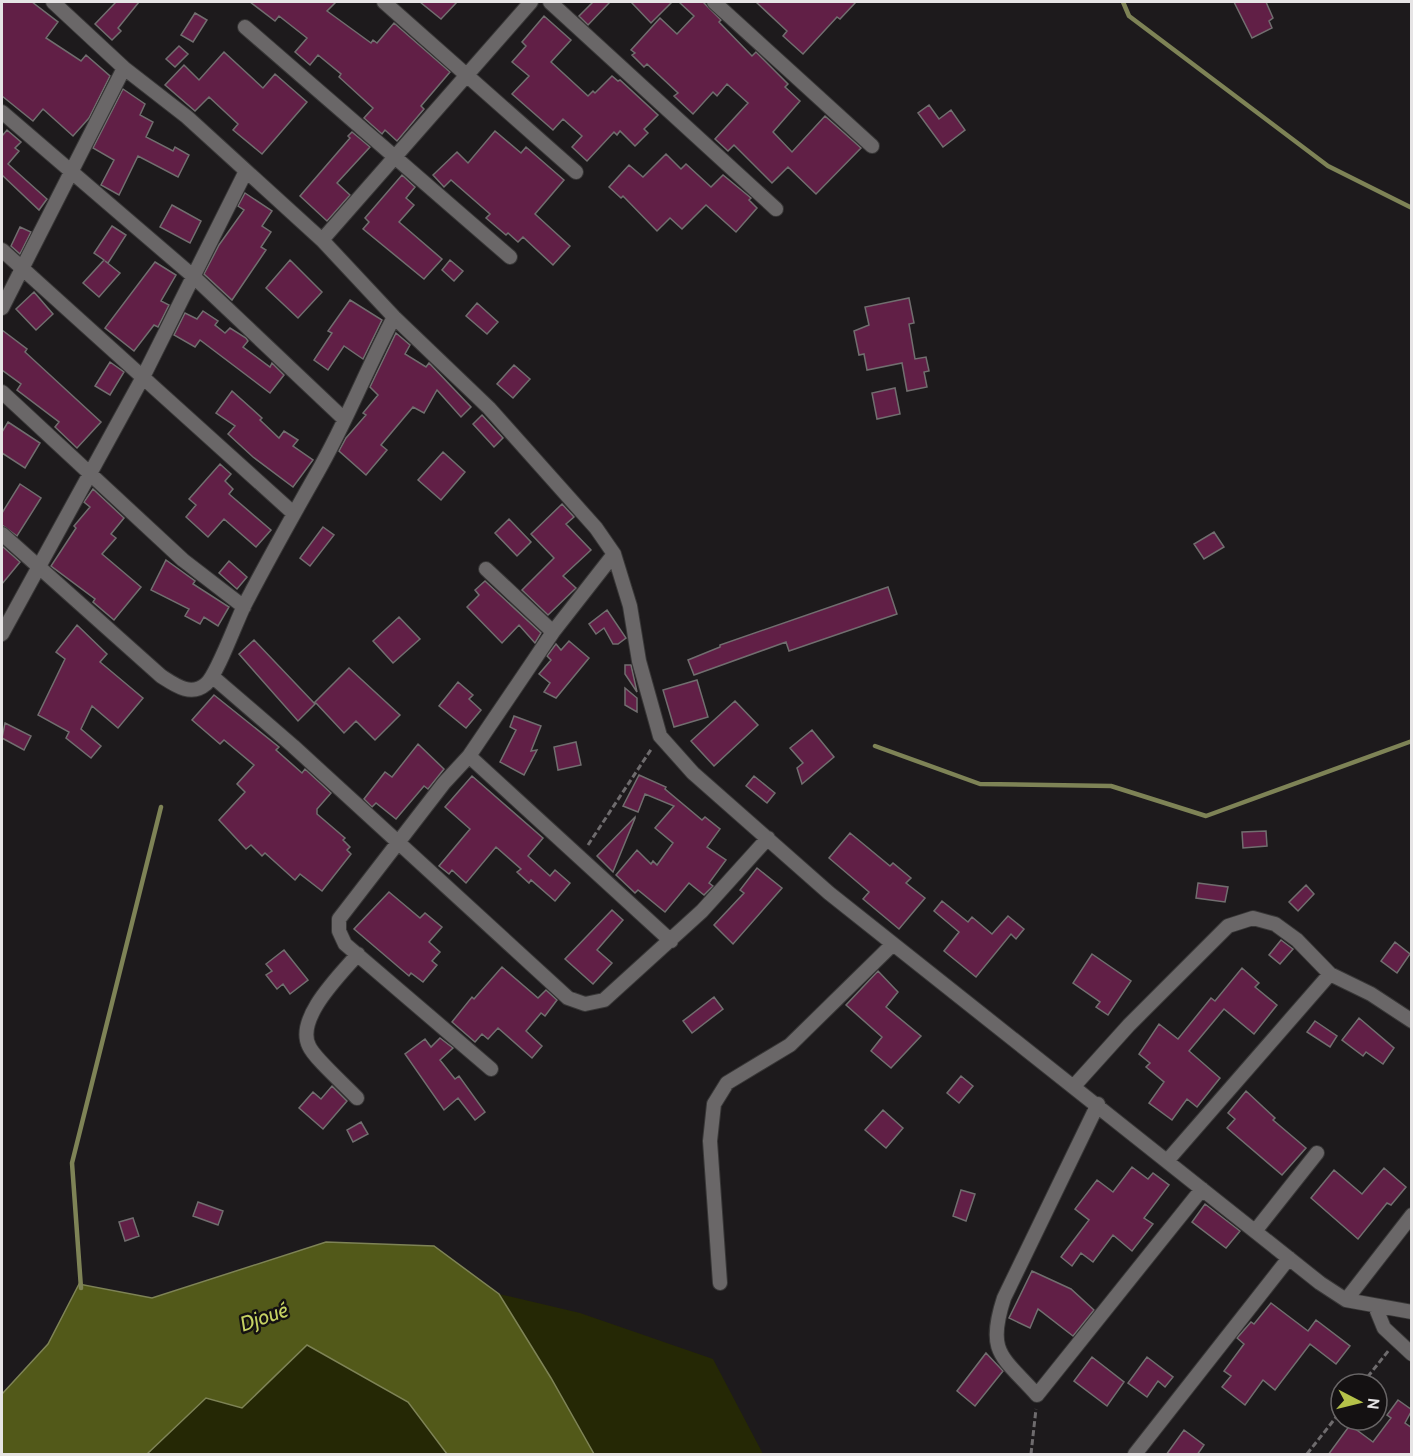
<svg xmlns="http://www.w3.org/2000/svg" width="1413" height="1456" font-family="Cabin,sans-serif">
  <style>
    .green { fill: #252805 }
    .water { fill: #525919; stroke: #7e8356; stroke-width: 1.5 }
    .lines { fill: none; stroke-linecap: round; stroke-linejoin: round }
    .stream { stroke: #7e8356; stroke-width: 4.5 }
    .building { fill: #611f46; stroke: #716e6f; stroke-width: 1.5 }
    .street-casing { stroke: #383737; stroke-width: 16 }
    .path { stroke: #6e6b6d; stroke-width: 3; stroke-dasharray: 6 3; stroke-linecap: butt }
    .street { stroke: #6a6768; stroke-width: 14 }
    .labels { text-anchor: middle; stroke-width: 5; stroke-linejoin: round; paint-order: stroke }
    .water-label { font-size: 21px; font-style: italic; fill: #c6d262; stroke: #141112 }
  </style>
  <rect width="100%" height="100%" fill="#1d1a1c"/>
  <path class="green" d="M499 1294 580 1313 713 1359 763 1454H594L551 1378Z
    M307 1345 408 1402 447 1454H147L206 1398 242 1408Z"/>
  <path class="water" d="M326 1242 434 1246 499 1294 551 1378 594 1454H447L408 1402 307 1345 242 1408 206 1398 147 1454H2V1394L48 1344 79 1284 152 1298Z"/>
  <g class="lines">
    <path class="stream" d="M1123 2 1129 16 1328 166 1412 208
      M875 746 980 784 1111 786 1206 816 1412 741
      M81 1288 72 1163 161 807"/>
  </g>
  <path class="building" d="M2 2H32L58 22 46 38 81 61 86 55 110 76 89 118 73 136 43 109 33 121 2 96Z
    M116 2H139L118 28 121 31 112 40 95 24Z
    M250 2H336L327 11 371 43 373 40 377 43 394 23 450 72 421 106 424 109 397 141 385 130 382 134 364 118 373 108 339 77 341 74 318 55 310 65 295 52 307 38 279 16 275 21Z
    M420 2H457L441 19Z
    M593 2H610L588 25 579 16Z
    M631 2H672L651 23Z
    M679 2H703L721 20 719 22 752 56 756 52 788 84 785 87 800 101 773 132 792 152 825 116 861 148 816 194 788 167 772 183 734 145 728 151 715 139 748 103 727 84 717 96 713 92 693 114 674 96 678 93 647 64 644 67 632 55 635 53 631 50 660 18 677 34 694 16Z
    M756 2H856L840 19 837 17 803 54 783 36 787 31Z
    M1234 2H1266L1273 18 1269 21 1272 28 1252 38Z
    M195 13 207 20 193 42 181 35Z
    M544 16 571 40 551 62 588 96 593 91 595 93 612 76 618 81 620 80 658 115 644 129 648 133 635 146 620 131 617 135 614 132 587 161 572 147 582 136 563 119 553 130 512 94 529 76 512 62 526 46 522 42Z
    M179 46 188 54 175 67 166 59Z
    M224 52 263 88 275 74 307 102 262 154 233 130 238 124 209 97 195 111 165 85 184 65 199 80Z
    M123 89 145 104 140 115 153 122 146 137 173 151 175 147 189 155 178 177 138 156 119 195 101 185 114 160 93 148Z
    M929 105 939 119 951 110 965 130 943 147 918 113Z
    M7 130 21 142 15 148 19 151 8 164 47 199 39 210 2 175V136Z
    M495 131 521 153 526 147 564 180 535 214 570 246 553 265 523 237 518 242 508 233 506 235 486 218 490 214 451 180 444 187 433 175 457 152 468 163Z
    M352 132 370 147 337 183 350 195 327 221 300 196 350 138 348 136Z
    M666 154 681 169 686 164 711 187 723 175 751 198 749 200 757 208 736 232 706 205 682 229 670 218 657 231 623 196 621 198 609 187 629 165 643 177Z
    M402 175 415 187 406 198 414 205 399 222 442 259 424 279 363 229 369 222 365 218Z
    M245 193 272 211 262 226 271 232 261 247 266 250 232 300 204 274 219 245 244 210 238 206Z
    M172 205 201 221 190 243 160 227Z
    M112 226 126 235 108 263 105 261 120 273 99 297 83 283 104 260 94 253Z
    M20 227 31 232 20 254 11 246Z
    M290 260 322 292 298 318 266 288Z
    M450 260 463 271 454 281 442 270Z
    M155 262 176 275 161 301 169 305 158 327 154 325 134 351 105 328Z
    M34 292 53 314 36 330 16 309Z
    M909 298 914 323 909 324 915 359 926 357 929 371 924 372 927 387 907 391 902 363 867 370 864 354 859 355 854 331 869 325 865 307Z
    M350 300 382 320 363 359 344 346 328 370 314 360 332 333 328 331Z
    M477 303 498 322 487 334 466 316Z
    M203 311 218 321 215 325 225 333 230 328 246 338 248 341 243 347 270 367 272 363 284 375 270 393 200 340 195 347 174 335 185 313 197 319Z
    M2 330 27 349 25 352 101 422 77 448 55 427 59 422 17 390 21 384 2 370Z
    M396 333 410 345 405 354 426 367 429 363 471 407 461 417 437 390 424 413 413 407 381 445 387 450 366 475 339 451 346 438 366 415 363 413 378 395 370 387Z
    M110 362 124 372 110 395 95 386Z
    M514 365 530 379 513 398 497 384Z
    M895 388 900 414 877 419 872 393Z
    M232 391 262 418 260 420 279 438 284 431 298 440 293 446 313 460 293 487 253 457 228 434 235 426 216 413Z
    M482 415 503 438 494 447 473 424Z
    M8 422 40 443 25 468 2 453V432Z
    M443 452 465 472 441 500 418 480Z
    M220 464 231 474 225 481 233 489 229 494 271 530 256 547 224 519 208 537 186 517 196 505 189 499Z
    M20 484 41 498 17 536 2 525V513Z
    M93 489 124 518 111 534 116 538 102 554 141 587 114 620 93 602 95 599 51 566 76 528 74 526 90 507 84 502Z
    M562 504 574 517 566 524 591 550 563 576 576 588 548 615 522 590 554 558 531 534Z
    M509 519 531 542 517 556 495 533Z
    M323 527 334 535 310 566 300 558Z
    M1214 532 1224 547 1204 559 1194 544Z
    M2 546 20 562 2 584Z
    M166 560 195 581 193 584 229 607 218 626 204 617 200 624 185 616 189 609 151 590Z
    M229 561 247 577 237 589 219 573Z
    M485 581 541 633 535 643 519 625 502 643 467 607 479 595 475 590Z
    M888 587 897 614 789 651 786 642 694 675 688 660 720 647V645Z
    M607 610 626 638 618 644H613L604 628 596 634 589 624Z
    M399 617 420 639 393 663 373 641Z
    M77 625 107 654 100 662 143 698 118 728 92 706 81 729 101 746 91 758 66 738 69 732 38 715 65 659 56 652Z
    M254 640 315 704 298 721 239 654Z
    M569 641 589 658 556 698 544 692 550 683 539 674 551 660 547 656 556 644 561 650Z
    M625 665H631L637 692 625 674Z
    M349 668 400 715 375 740 356 721 344 733 315 702Z
    M697 680 708 717 674 727 663 690Z
    M458 682 473 695 469 699 481 710 466 728 439 706Z
    M625 688 637 698V712L625 705Z
    M214 695 279 747 276 750 302 773 305 769 331 793 317 809V814L345 838 343 840 350 847 347 850 351 854 322 891 300 874 295 880 265 853 262 856 251 845 246 849 219 820 245 792 237 784 254 765 224 740 220 744 192 720Z
    M735 701 758 725 714 766 691 741Z
    M514 716 541 726 531 751 537 750 524 775 500 762 516 730 510 727Z
    M5 723 31 736 24 750 2 738Z
    M812 730 834 757 802 784 797 768 803 763 790 748Z
    M576 742 581 765 558 770 554 747Z
    M418 744 444 769 428 789 424 786 396 819 376 803 372 807 364 799 385 772 392 777Z
    M639 775 666 787 665 789 702 820 705 817 720 829 707 847 726 860 709 883 713 886 704 895 689 883 665 912 638 890 635 893 616 875 637 850 651 864 653 861 657 865 673 843 655 828 674 806 645 794 638 812 623 806Z
    M472 776 543 838 528 856 550 876 555 870 570 883 555 901 531 880 529 883 517 872 521 869 496 847 466 883 452 870 449 874 439 866 470 829 445 807Z
    M754 776 775 793 767 803 746 786Z
    M635 817V818L613 872 597 856Z
    M1266 831 1267 846 1243 848 1242 832Z
    M850 833 890 866 893 863 911 878 906 883 925 898 899 929 863 899 869 892 829 858Z
    M757 868 782 888 733 944 714 925 744 893 740 890Z
    M1198 883 1228 887 1225 902 1196 898Z
    M1306 885 1314 894 1298 911 1289 902Z
    M389 892 420 918 425 913 442 927 429 942 440 952 432 961 437 965 423 982 411 973 409 976 354 929Z
    M942 901 968 922 972 917 992 934 1008 916 1024 929 1016 939 1011 934 976 977 944 951 959 932 934 911Z
    M612 910 623 920 597 950 612 963 593 984 565 959Z
    M1281 940 1293 949 1280 964 1269 955Z
    M1395 942 1410 954 1397 973 1381 961Z
    M284 950 308 980 290 994 283 984 277 989 266 975 272 971 266 964Z
    M1092 954 1131 981 1108 1015 1096 1007 1100 1002 1073 983Z
    M502 967 538 998 546 990 557 1000 545 1016 541 1013 526 1031 542 1046 532 1058 498 1028 488 1039 482 1034 475 1042 452 1022 472 997 474 999Z
    M1242 968 1259 983 1255 987 1277 1005 1254 1034 1224 1009 1189 1051 1220 1078 1197 1107 1187 1099 1172 1120 1149 1103 1164 1082 1146 1067 1150 1063 1139 1054 1159 1024 1178 1039 1211 998 1215 1001Z
    M878 971 898 992 886 1007 921 1036 891 1068 871 1051 882 1037 846 1005Z
    M714 997 723 1009 692 1033 683 1021Z
    M1359 1018 1394 1048 1383 1064 1366 1052 1363 1056 1342 1040Z
    M1315 1021 1337 1036 1330 1047 1307 1032Z
    M440 1038 453 1048 440 1060 455 1079 459 1076 485 1112 475 1120 458 1098 444 1110 405 1054 425 1039 431 1047Z
    M961 1076 973 1086 959 1103 947 1093Z
    M332 1086 347 1101 323 1129 299 1108 313 1092 321 1099Z
    M1246 1091 1275 1118 1273 1120 1306 1148 1282 1175 1227 1128 1235 1119 1228 1113Z
    M883 1110 903 1128 886 1148 865 1130Z
    M361 1122 368 1134 353 1142 347 1130Z
    M1132 1167 1148 1179 1153 1173 1169 1185 1144 1218 1153 1224 1132 1251 1113 1235 1093 1262 1081 1253 1072 1266 1061 1257 1089 1220 1075 1209 1097 1180 1113 1192Z
    M1384 1168 1406 1187 1391 1205 1387 1203 1358 1239 1311 1198 1334 1170 1362 1194Z
    M961 1190 975 1194 966 1221 953 1216Z
    M198 1202 223 1211 218 1225 193 1216Z
    M1205 1204 1240 1231 1226 1248 1192 1222Z
    M133 1218 139 1236 125 1241 119 1222Z
    M1032 1271 1071 1289 1094 1310 1073 1336 1038 1309 1030 1328 1009 1318Z
    M1271 1303 1308 1331 1316 1320 1350 1346 1336 1364 1310 1344 1275 1390 1263 1380 1245 1405 1222 1387 1231 1376 1224 1371 1244 1344 1237 1338 1251 1322 1254 1324Z
    M986 1353 1003 1371 975 1406 957 1391Z
    M1092 1357 1124 1382 1107 1406 1074 1381Z
    M1147 1357 1173 1377 1165 1387 1158 1381 1147 1397 1128 1383Z
    M1398 1400 1412 1410 1405 1423 1412 1428V1455H1328L1350 1425 1373 1442 1391 1418 1387 1415Z
    M1184 1430 1204 1445 1197 1455H1166Z"/>
  <g class="lines">
    <defs>
      <path id="street" d="M53 2 124 68 187 117 322 240 394 317 489 408 596 528 614 554 630 606 639 661 660 736 693 773 829 893 1320 1283 1346 1300 1412 1312
        M384 2 576 172
        M550 2 776 209
        M714 2 872 146
        M245 27 510 257
        M2 112 194 277 344 419
        M322 240 531 2
        M2 250 292 512
        M2 308 124 68
        M2 392 183 560 244 607
        M2 534 161 676C175 685 191 697 206 684 217 675 236 622 244 606 268 560 292 517 317 473 346 423 367 368 394 317
        M486 569 553 632
        M2 634 143 377 246 171
        M213 677 293 746 568 998 585 1004 604 1000 702 911 768 838
        M469 756 671 941
        M491 1069 345 944 339 931V919L444 783 469 756 553 632 614 554
        M1074 1086 1129 1025 1228 926 1253 918 1275 924 1297 940 1330 974
        M357 1098C346 1086 314 1058 309 1046 295 1018 341 974 358 954
        M1098 1104 1004 1298C986 1353 1002 1356 1037 1395L1202 1189
        M1167 1161 1330 974 1371 994 1412 1021
        M1256 1230 1317 1153
        M720 1283 710 1141 714 1104 727 1083 790 1045 893 944
        M1346 1300 1412 1215
        M1375 1306 1384 1328 1412 1354
        M1135 1454 1289 1258"/>
    </defs>
    <use href="#street" class="street-casing"/>
    <path class="path" d="M588 845 652 748
      M1362 1384 1389 1350
      M1031 1454 1036 1409
      M1307 1454 1341 1411"/>
    <use href="#street" class="street"/>
  </g>
  <g class="labels">
    <g class="water-label">
      <text transform="translate(264 1317) rotate(-19)" y="7">Djoué</text>
    </g>
  </g>
  <rect width="1413" height="1456" fill="none" stroke="#e6e4e5" stroke-width="6"/>
  <g transform="translate(1359 1402) rotate(97)"><circle r="28" fill="#141112" stroke="#686566" stroke-width="1.5"/>
  <path d="M0-4.5L10 22L0 15L-10 22Z" fill="#b5c249"/>
  <text y="-9" font-size="16" font-weight="bold" text-anchor="middle" fill="#e6e4e5">N</text>
  </g>
</svg>
